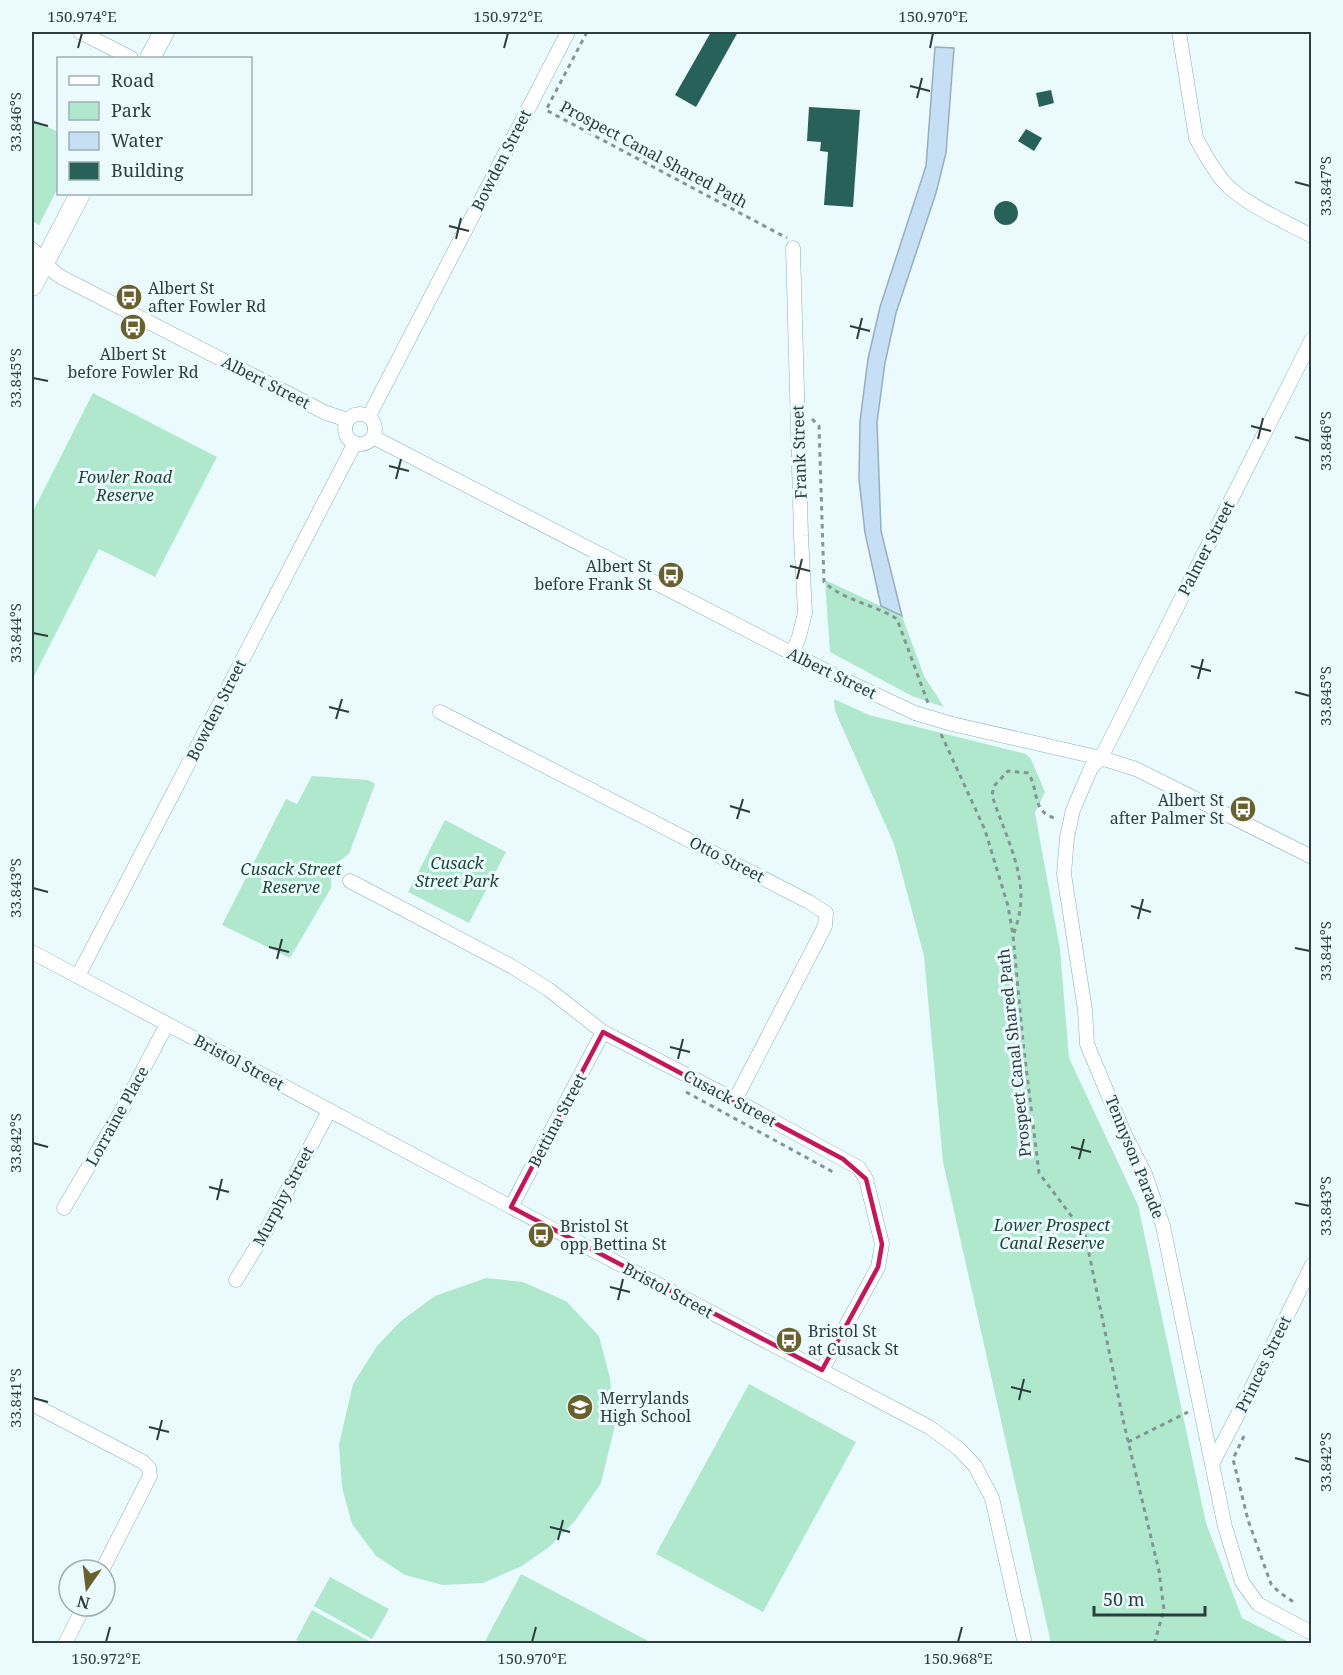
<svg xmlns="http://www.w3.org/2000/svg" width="1343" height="1675" font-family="'Noto Serif',serif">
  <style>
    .green { fill: #afe8cc }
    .water { fill: #c6dff5; stroke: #98aebe; stroke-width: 1.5 }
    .building { fill: #276159 }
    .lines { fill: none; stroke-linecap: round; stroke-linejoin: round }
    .street-casing { stroke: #88afb2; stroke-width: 15 }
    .secondary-casing { stroke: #88afb2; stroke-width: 21 }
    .path { stroke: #859597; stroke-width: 3; stroke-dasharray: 4.5 4.5; stroke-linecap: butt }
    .street { stroke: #fff; stroke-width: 14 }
    .secondary { stroke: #fff; stroke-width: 20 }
    .street-bridge-casing { stroke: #88afb2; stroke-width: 15; stroke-linecap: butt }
    .street-bridge { stroke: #fff; stroke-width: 14 }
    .marked { fill: none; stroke: #c2185b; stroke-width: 4.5; stroke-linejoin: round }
    .ticks { fill: none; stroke: #2d3d3f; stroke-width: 2 }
    .labels { text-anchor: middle; stroke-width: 6; stroke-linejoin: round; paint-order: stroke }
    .street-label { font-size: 16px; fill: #2d3d3f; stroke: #ebfbfd }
    .poi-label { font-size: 16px; fill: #2d3d3f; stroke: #ebfbfd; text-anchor: start }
    .park-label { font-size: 16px; font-style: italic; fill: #1d4332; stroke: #ebfbfd }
    .neatline { fill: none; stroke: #2d3d3f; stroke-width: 2 }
    .ticks-label { font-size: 15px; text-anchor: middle; fill: #2d3d3f }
  </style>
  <rect width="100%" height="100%" fill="#ebfbfd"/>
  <path class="green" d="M32 119 58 132V188L39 225 32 221Z
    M93 393 217 457 155 577 99 549 32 680V513Z
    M825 580 902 616 924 676 944 707 912 696 830 652Z
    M834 699 869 715 1026 754 1031 759 1045 792 1035 813 1060 949 1069 1058 1138 1205 1206 1523 1242 1618 1291 1643H1051L943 1162 924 956 894 844 835 711Z
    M312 776 368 780 375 784 349 854 335 864 331 876V888L290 958 222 925 286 799 297 804Z
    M445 820 506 852 469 923 408 892Z
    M486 1278 523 1282 566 1301 599 1336 610 1378 615 1425 601 1483 575 1521 549 1547 522 1566 483 1583 443 1585 405 1575 376 1556 352 1524 342 1487 339 1444 353 1384 377 1346 401 1321 435 1296Z
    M749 1384 856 1442 763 1612 656 1554Z
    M521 1574 652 1643H484Z
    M330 1577 389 1609 372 1639 314 1606Z
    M312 1610 371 1642 370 1643H303L296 1640Z"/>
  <path class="water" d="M935 47 954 48 946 153 936 193 896 313 885 363 877 422 881 531 902 616 881 606 865 533 859 479 860 421 868 359 880 307 926 166Z"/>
  <path class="building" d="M711 32H738L696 107 675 95Z
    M1051 90 1054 103 1039 107 1036 93Z
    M809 107 860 110 853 207 824 205 828 152 820 151 821 142 807 141Z
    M1026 129 1042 138 1034 151 1018 141Z
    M994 213a12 12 0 1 1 24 0a12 12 0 1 1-24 0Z"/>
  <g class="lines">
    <defs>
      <path id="street" d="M80 32 131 58
        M1179 32 1196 138C1204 153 1213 169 1224 182 1242 203 1286 222 1312 236
        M32 249 55 273 61 277 326 413 348 420
        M1312 339 1101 758 1091 768 1073 810 1067 837 1064 874 1085 1010 1087 1044 1124 1133 1145 1174 1163 1226 1225 1527 1242 1582 1258 1604 1312 1633
        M345 429a15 15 0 1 1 30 0a15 15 0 1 1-30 0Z
        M369 416 568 32
        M373 437 834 675 915 713
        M792 654 799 637 805 613 801 536 793 248
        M440 712 809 902 826 913 825 926 735 1100
        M952 724 1101 758 1136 769 1312 857
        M350 881 511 966 548 989 603 1032 735 1100 859 1168 866 1179 882 1244 878 1267 822 1370
        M32 952 511 1207 929 1427 959 1449 975 1466 992 1498 1025 1644
        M78 976 355 443
        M511 1207 603 1032
        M64 1208 122 1110 167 1024
        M236 1280 266 1231 329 1111
        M32 1404 143 1462 149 1468 150 1476 102 1570
        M1213 1462 1248 1395 1312 1265
        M65 1644 84 1606"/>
      <path id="secondary" d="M150 58 164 32
        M32 286 80 194"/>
    </defs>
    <use href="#street" class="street-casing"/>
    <use href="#secondary" class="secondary-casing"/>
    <path class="path" d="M587 32 546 110 787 238
      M812 419 819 426 824 582C844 601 874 604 897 619L928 703
      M941 734 985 830 1008 906 1013 935 1023 1042 1039 1173 1085 1234 1124 1424 1159 1571 1164 1610 1154 1644
      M1014 933C1016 926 1019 918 1020 910 1026 871 1003 831 992 795L994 786 1008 771 1028 773C1040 790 1030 813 1058 819
      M686 1092 833 1172
      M1244 1436 1233 1459 1248 1520 1271 1584 1279 1592 1295 1603
      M1128 1442 1188 1412"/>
    <use href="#street" class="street"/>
    <use href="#secondary" class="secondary"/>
    <defs>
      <path id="street-bridge" d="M915 713 952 724"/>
    </defs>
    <use href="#street-bridge" class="street-bridge-casing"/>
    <use href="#street-bridge" class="street-bridge"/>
  </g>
  <path class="marked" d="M603 1032 843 1159 866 1179 882 1244 878 1267 822 1370 511 1207Z"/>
  <path class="ticks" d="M78 48 82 33M504 48 508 33M930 48 933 33M910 86 930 91M917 98 922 78M33 122 48 126M1295 182 1310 186M449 226 469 231M456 239 461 218M850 326 870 331M857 339 862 318M33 378 48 381M1251 426 1271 431M1295 437 1310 441M1258 439 1263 418M389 466 409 471M396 479 401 459M790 566 810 571M797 579 802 559M33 633 48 636M1191 666 1211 671M1198 679 1203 659M1295 692 1310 696M329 707 349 712M336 719 342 699M730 806 750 812M737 819 743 799M33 888 48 892M1131 906 1151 912M1138 919 1143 899M269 947 289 952M1295 948 1310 951M277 959 282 939M670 1047 690 1052M678 1059 683 1039M33 1143 48 1147M1071 1147 1091 1152M1079 1159 1084 1139M209 1187 229 1192M217 1200 222 1179M1295 1203 1310 1206M610 1287 630 1292M618 1300 623 1279M1011 1387 1031 1392M33 1398 48 1402M1019 1400 1024 1379M149 1427 169 1432M157 1440 162 1420M1295 1458 1310 1462M550 1527 570 1532M558 1540 563 1520M106 1642 110 1627M532 1642 536 1627M958 1642 962 1627"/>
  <defs>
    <symbol id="bus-disc" viewBox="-11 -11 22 22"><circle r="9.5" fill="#68612e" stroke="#ebfbfd"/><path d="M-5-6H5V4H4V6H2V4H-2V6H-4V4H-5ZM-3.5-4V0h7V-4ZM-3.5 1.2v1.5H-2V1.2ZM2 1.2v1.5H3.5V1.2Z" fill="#fff"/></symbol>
    <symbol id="school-disc" viewBox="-11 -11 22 22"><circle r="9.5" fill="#68612e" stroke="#ebfbfd"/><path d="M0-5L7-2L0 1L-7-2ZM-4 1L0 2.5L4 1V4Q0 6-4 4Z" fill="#fff"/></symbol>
  </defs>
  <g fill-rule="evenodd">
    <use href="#bus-disc" x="114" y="282" width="30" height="30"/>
    <use href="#bus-disc" x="118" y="312" width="30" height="30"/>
    <use href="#bus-disc" x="656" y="560" width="30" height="30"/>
    <use href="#bus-disc" x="1228" y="794" width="30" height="30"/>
    <use href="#bus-disc" x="526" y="1220" width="30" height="30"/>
    <use href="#bus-disc" x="774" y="1325" width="30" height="30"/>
    <use href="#school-disc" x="565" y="1392" width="30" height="30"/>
  </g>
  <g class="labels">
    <g class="street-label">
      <text transform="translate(654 154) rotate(28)" y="6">Prospect Canal Shared Path</text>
      <text transform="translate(501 160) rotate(-63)" y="6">Bowden Street</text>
      <text transform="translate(266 382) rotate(27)" y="6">Albert Street</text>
      <text transform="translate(799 452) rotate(-92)" y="6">Frank Street</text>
      <text transform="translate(1206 548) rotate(-63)" y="6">Palmer Street</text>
      <text transform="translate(832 673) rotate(26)" y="6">Albert Street</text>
      <text transform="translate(216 710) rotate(-63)" y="6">Bowden Street</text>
      <text transform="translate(727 859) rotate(27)" y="6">Otto Street</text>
      <text transform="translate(1014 1053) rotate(-96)" y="6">Prospect Canal Shared Path</text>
      <text transform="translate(239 1062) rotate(28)" y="6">Bristol Street</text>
      <text transform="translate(730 1098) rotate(28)" y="6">Cusack Street</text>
      <text transform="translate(117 1116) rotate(-61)" y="6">Lorraine Place</text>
      <text transform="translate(557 1120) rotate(-62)" y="6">Bettina Street</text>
      <text transform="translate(1135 1157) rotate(68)" y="6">Tennyson Parade</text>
      <text transform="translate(283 1196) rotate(-62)" y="6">Murphy Street</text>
      <text transform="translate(668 1290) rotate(28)" y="6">Bristol Street</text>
      <text transform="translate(1263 1364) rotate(-64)" y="6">Princes Street</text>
    </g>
    <g class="poi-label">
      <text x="148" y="294">Albert St<tspan x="148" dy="18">after Fowler Rd</tspan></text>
      <text x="133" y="360" text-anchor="middle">Albert St<tspan x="133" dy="18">before Fowler Rd</tspan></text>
      <text x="652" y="572" text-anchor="end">Albert St<tspan x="652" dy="18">before Frank St</tspan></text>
      <text x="1224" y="806" text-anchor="end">Albert St<tspan x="1224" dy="18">after Palmer St</tspan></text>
      <text x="560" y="1232">Bristol St<tspan x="560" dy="18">opp Bettina St</tspan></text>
      <text x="808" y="1337">Bristol St<tspan x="808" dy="18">at Cusack St</tspan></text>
      <text x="600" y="1404">Merrylands<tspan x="600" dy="18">High School</tspan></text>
    </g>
    <g class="park-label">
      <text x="125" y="483">Fowler Road<tspan x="125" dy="18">Reserve</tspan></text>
      <text x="457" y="869">Cusack<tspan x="457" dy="18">Street Park</tspan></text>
      <text x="291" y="875">Cusack Street<tspan x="291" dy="18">Reserve</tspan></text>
      <text x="1052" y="1231">Lower Prospect<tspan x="1052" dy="18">Canal Reserve</tspan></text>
    </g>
  </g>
  <rect width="1343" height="1675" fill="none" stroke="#ebfbfd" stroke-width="66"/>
  <rect x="57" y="57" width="195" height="138" fill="#ebfbfd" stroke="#9fafb1" stroke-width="1.5"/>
  <rect x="69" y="76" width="30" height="9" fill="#ffffff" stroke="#9fafb1" stroke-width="1.5"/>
  <text x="111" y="87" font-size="18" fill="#2d3d3f">Road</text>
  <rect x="69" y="102" width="30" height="18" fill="#afe8cc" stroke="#9fafb1" stroke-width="1.5"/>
  <text x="111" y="117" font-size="18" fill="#2d3d3f">Park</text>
  <rect x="69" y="132" width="30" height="18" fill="#c6dff5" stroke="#9fafb1" stroke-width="1.5"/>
  <text x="111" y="147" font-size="18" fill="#2d3d3f">Water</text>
  <rect x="69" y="162" width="30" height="18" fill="#276159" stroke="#9fafb1" stroke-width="1.5"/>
  <text x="111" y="177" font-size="18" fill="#2d3d3f">Building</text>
  <g transform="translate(87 1588) rotate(194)"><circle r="28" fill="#ebfbfd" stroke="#9fafb1" stroke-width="1.5"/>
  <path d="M0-4.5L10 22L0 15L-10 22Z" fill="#68612e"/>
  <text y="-9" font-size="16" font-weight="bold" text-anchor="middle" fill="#2d3d3f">N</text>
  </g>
  <path d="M1094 1606v9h111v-9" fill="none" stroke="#2d3d3f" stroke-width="3"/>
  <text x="1103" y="1606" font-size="18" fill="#2d3d3f" stroke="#ebfbfd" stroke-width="4.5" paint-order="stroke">50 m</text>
  <rect x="33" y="33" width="1277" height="1609" class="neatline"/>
  <g class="ticks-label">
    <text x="82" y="22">150.974°E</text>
    <text x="508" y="22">150.972°E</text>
    <text x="933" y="22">150.970°E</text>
    <text transform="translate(16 122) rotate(-90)" y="5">33.846°S</text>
    <text transform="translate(1326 186) rotate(-90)" y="5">33.847°S</text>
    <text transform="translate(16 378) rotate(-90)" y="5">33.845°S</text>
    <text transform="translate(1326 441) rotate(-90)" y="5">33.846°S</text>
    <text transform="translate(16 633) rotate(-90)" y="5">33.844°S</text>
    <text transform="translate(1326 696) rotate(-90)" y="5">33.845°S</text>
    <text transform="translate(16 888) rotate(-90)" y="5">33.843°S</text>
    <text transform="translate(1326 951) rotate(-90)" y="5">33.844°S</text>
    <text transform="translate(16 1143) rotate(-90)" y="5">33.842°S</text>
    <text transform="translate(1326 1206) rotate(-90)" y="5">33.843°S</text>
    <text transform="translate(16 1398) rotate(-90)" y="5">33.841°S</text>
    <text transform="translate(1326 1462) rotate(-90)" y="5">33.842°S</text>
    <text x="106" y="1664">150.972°E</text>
    <text x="532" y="1664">150.970°E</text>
    <text x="958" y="1664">150.968°E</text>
  </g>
</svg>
